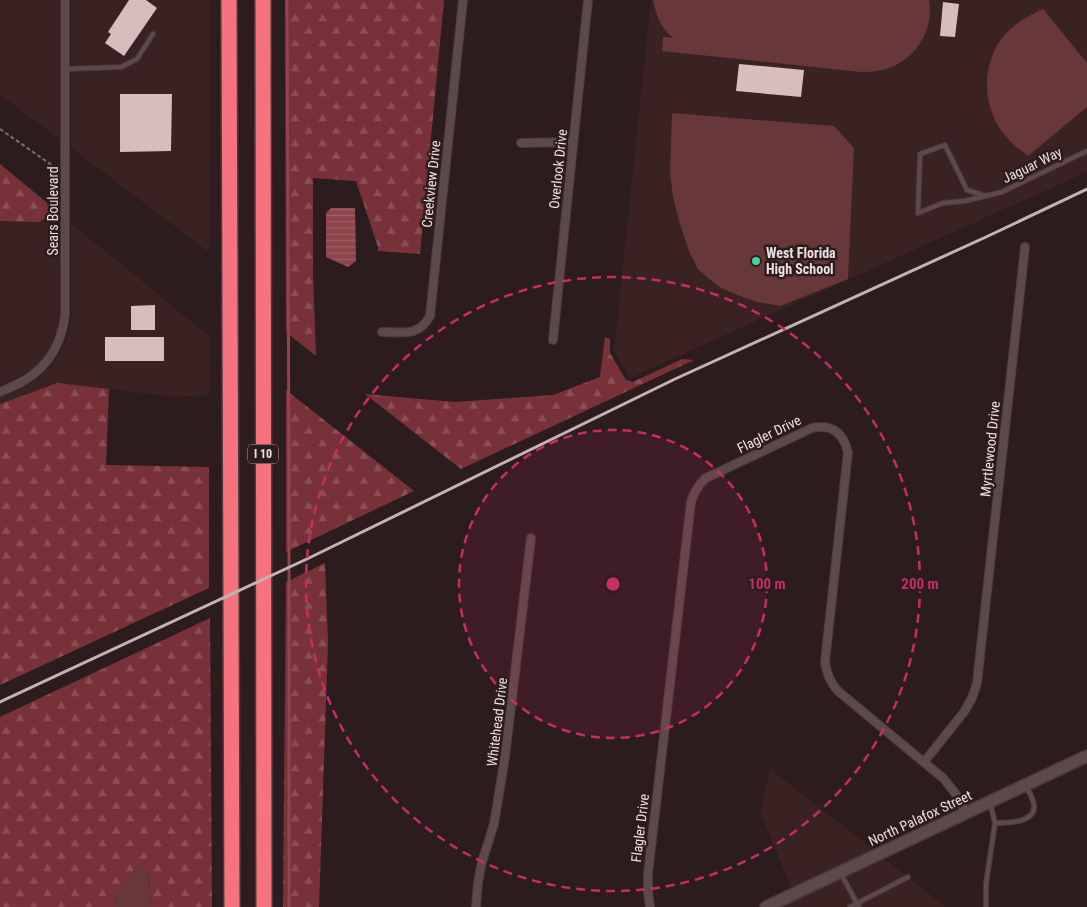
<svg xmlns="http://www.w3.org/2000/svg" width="1087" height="907" font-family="'Roboto Condensed',sans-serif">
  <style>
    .built { fill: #3a2122 }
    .grass { fill: #68373a }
    .forest { fill: url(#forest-firs) }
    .water { fill: url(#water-rules) }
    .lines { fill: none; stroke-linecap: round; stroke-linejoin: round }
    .stream { stroke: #8e454c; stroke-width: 3 }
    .building { fill: #d6bdbe }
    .lane-casing { stroke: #493a3b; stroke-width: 6 }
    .street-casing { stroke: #493a3b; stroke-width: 10 }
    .secondary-casing { stroke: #493a3b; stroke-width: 14 }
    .highway-casing { stroke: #493a3b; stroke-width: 18 }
    .path { stroke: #7f6f70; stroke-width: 2; stroke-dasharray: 4 2.5; stroke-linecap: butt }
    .lane { stroke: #5d4949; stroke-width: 4 }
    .street { stroke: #5d4949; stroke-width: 8 }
    .secondary { stroke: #5d4949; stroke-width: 11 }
    .highway { stroke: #f6727f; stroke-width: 15 }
    .rail { stroke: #c2b4b5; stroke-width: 3 }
    .ring { fill: none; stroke: #c62c68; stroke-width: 2.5; stroke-dasharray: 9 6 }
    .poi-dot { fill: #3fd4a2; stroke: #2d1c1d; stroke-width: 2 }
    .labels { text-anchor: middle; stroke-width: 5; stroke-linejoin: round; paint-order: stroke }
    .shield { fill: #2d1c1d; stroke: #b3a4a6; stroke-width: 1 }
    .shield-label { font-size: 12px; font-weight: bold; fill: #ecdfe0 }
    .street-label { font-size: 14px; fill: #ecdfe0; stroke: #2d1c1d }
    .poi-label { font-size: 14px; font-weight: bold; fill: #ecdfe0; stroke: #2d1c1d; text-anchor: start }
    .centre { fill: #c62c68; stroke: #2d1c1d; stroke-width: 2.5 }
    .ring-label { font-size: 15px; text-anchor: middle; font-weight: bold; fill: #c62c68; stroke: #2d1c1d; stroke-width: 5; stroke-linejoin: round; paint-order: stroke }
  </style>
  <defs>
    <pattern id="forest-firs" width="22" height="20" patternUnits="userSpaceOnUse" patternTransform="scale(1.25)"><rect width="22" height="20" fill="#783139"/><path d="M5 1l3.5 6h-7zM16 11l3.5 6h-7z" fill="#8b4e55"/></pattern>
    <pattern id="water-rules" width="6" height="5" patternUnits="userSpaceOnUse" patternTransform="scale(1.25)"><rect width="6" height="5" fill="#8e454c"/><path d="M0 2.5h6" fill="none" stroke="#9e5f66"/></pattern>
  </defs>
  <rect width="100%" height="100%" fill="#2d1c1d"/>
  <path class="built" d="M0 0H59V139L0 95Z
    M71 0H209V252L71 148Z
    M651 0H1087V172L630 378 614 351Z
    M57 211 59 213V315L58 327 55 338 49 349 41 360 33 368 22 375 0 386V221L39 222Z
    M71 223 209 336V395L175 397 57 383 0 404V398L28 384 41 376 51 366 59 355 66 341 70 328 71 315Z
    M770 769 874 850 792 889 760 812Z
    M883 858 946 907H778Z"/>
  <path class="grass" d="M653 0H929C934 28 918 56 892 67 882 71 872 72 861 72L662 51 663 37 673 38C661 28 656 15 653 0Z
    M1043 9 1087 63V107L1028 156C1022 151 1015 147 1010 141 983 115 979 68 1002 38 1013 24 1028 16 1043 9Z
    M672 113 834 126 854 148 848 279 780 306 757 302 745 298 721 288 709 279 698 269 689 251 679 221 673 196 670 174Z
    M137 866 149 873 151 907H113L116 895Z"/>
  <path class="forest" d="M285 0H444L420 254 378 251V247L356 181 313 178V275L316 356 286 332Z
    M0 164 57 211 39 222 0 221Z
    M605 337 610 339V353L626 380 633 382 682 359 694 360 461 469 365 394 455 402 553 395 600 377Z
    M57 383 109 389 106 465 209 467V588L0 685V404Z
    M286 390 414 491 286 552Z
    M325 563 328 642 319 907H283L286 582Z
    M210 618 212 907H151L149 873 137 866 116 895 113 907H0V717Z"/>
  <path class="water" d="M331 208H355L356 261 348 267 326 257V213Z"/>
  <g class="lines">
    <path class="stream" d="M287 0 289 466V907"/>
  </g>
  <path class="building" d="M129 0H146L157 8 124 56 105 43 111 34 108 32Z
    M943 2 959 4 955 37 940 36Z
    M739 64 804 70 801 97 736 91Z
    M120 94H172L171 151 120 152Z
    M155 305V330H131V306Z
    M105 337H164V361H105Z"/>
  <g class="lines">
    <defs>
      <path id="lane" d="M65 69 121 67 137 59 153 34
        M986 196 967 190 945 145 920 154 918 213 943 203 965 201 1002 192 1087 151
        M995 823C1007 823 1036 823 1034 805 1033 798 1029 792 1026 786
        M841 874 859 907
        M850 907 908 877
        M986 907V884L995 823 990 803"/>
      <path id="street" d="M521 143 573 142
        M382 332C402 332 419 337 430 316L463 0
        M553 340 588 0
        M0 392C8 388 17 385 25 380 49 366 62 342 65 315V0
        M924 762 964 712 972 698 977 683 1025 247
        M476 907 478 882 482 862 494 824 505 757 531 538
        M650 907 648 892V874L691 502C694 492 698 485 706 478L812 428C833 424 843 433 848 452L825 662C827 674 830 682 838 691L944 779 955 793 966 813"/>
      <path id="secondary" d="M766 907 1087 756"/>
      <path id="highway" d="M229 0 232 907
        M263 0 264 907"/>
    </defs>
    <use href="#lane" class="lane-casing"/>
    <use href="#street" class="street-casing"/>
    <use href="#secondary" class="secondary-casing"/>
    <use href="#highway" class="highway-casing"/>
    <path class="path" d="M0 129 56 168"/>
    <use href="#lane" class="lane"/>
    <use href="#street" class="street"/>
    <use href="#secondary" class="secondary"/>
    <use href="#highway" class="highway"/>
    <path class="rail" d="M0 702 309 558 675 379 986 237 1087 189"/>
  </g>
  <circle cx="613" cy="584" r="154" fill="#c62c68" fill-opacity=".12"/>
  <g class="ring">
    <circle cx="613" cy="584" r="154"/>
    <circle cx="613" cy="584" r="307"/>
  </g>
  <circle class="poi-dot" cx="756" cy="261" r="5"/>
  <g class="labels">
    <rect class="shield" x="248" y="444.5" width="30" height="19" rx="4"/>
    <g class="shield-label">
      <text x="263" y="458">I 10</text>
    </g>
    <g class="street-label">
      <text transform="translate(1032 165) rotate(-26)" y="5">Jaguar Way</text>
      <text transform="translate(558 169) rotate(-84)" y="5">Overlook Drive</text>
      <text transform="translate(431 184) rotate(-84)" y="5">Creekview Drive</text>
      <text transform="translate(53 211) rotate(-90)" y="5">Sears Boulevard</text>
      <text transform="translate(769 434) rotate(-26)" y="5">Flagler Drive</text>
      <text transform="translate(990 449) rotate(-84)" y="5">Myrtlewood Drive</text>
      <text transform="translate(497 722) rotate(-83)" y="5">Whitehead Drive</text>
      <text transform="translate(920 818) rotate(-25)" y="5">North Palafox Street</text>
      <text transform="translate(640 828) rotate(-83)" y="5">Flagler Drive</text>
    </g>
    <g class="poi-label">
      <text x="766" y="258">West Florida<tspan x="766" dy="16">High School</tspan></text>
    </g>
  </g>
  <circle cx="613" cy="584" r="8" class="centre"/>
  <g class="ring-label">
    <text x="767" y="589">100 m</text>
    <text x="920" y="589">200 m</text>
  </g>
</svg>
